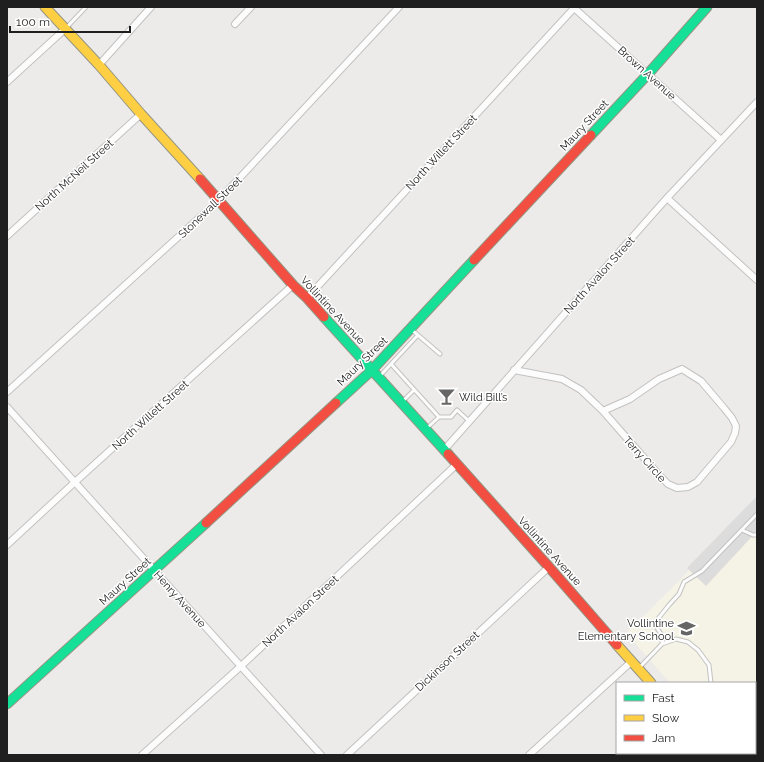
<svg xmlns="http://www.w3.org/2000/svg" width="764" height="762" font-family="Raleway,sans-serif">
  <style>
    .education { fill: #f5f3e6 }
    .parking { fill: #dddcdc }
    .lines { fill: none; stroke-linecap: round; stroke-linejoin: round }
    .lane-casing { stroke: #c3c2c1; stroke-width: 5 }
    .street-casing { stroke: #c3c2c1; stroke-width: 8 }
    .fast-casing { stroke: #959583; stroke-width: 11 }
    .slow-casing { stroke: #959583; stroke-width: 11 }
    .jam-casing { stroke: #959583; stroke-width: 11 }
    .path { stroke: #d5c9c8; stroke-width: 1.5; stroke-dasharray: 2 2; stroke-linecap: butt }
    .lane { stroke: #fcfcfc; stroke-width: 3 }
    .street { stroke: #fcfcfc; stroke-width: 6 }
    .fast { stroke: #16e098; stroke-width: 9 }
    .slow { stroke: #ffcf43; stroke-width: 9 }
    .jam { stroke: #f24e42; stroke-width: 9 }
    .labels { text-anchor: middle; stroke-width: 3; stroke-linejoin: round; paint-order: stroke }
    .street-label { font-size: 11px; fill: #1f1f1f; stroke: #fff }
    .poi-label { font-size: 11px; fill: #1f1f1f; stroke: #fff; text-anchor: start }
  </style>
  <rect width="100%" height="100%" fill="#edebe9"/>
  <path class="education" d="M757 503V683L755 685V683H670L626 633Z"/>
  <path class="parking" d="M756 497 757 498V531L706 586 687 568Z"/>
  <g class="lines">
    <defs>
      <path id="lane" d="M67 27 86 7
        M412 330 440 354
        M391 364 418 335
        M380 376 391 364 439 417 427 428
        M403 401 414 390
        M439 417H451L457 410 469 421
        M742 530 753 535H757
        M662 644 676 639 688 642 698 650 709 665 711 683
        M639 668 662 644 663 637 657 628V620L669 605 679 594 684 582 702 571 757 514"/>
      <path id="street" d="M573 7 721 140
        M235 24 251 7
        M99 65 151 7
        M7 82 65 29
        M667 198 757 280
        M7 236 141 114
        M307 298 575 7
        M682 369 701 381 724 408 732 418 736 426 735 433 731 442 697 482 688 487 677 488 668 484 659 475 603 411 630 399 659 379Z
        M514 370 562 379 581 390 603 411
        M7 392 219 200 399 7
        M7 407 321 755
        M444 450 667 198 757 102
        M7 545 75 482 293 285
        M142 755 240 667 456 465
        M347 755 549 567
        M529 755 631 662"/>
      <path id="fast" d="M591 135 648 74 707 7
        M324 317 448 454
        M336 403 372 370 474 260
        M755 700 757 698
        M7 704 206 523
        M716 753 718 755
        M698 755 700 753"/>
      <path id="slow" d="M45 7 99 65 141 114 200 179
        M617 645 651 683"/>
      <path id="jam" d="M200 179 293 285 307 298 324 317
        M474 260 591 135
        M448 454 549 567 617 645
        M206 523 336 403"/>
    </defs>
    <use href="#lane" class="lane-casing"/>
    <use href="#street" class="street-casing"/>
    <use href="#fast" class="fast-casing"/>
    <use href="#slow" class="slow-casing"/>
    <use href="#jam" class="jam-casing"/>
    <path class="path" d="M755 715 757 713
      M734 753 736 755"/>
    <use href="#lane" class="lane"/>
    <use href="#street" class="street"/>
    <use href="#fast" class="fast"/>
    <use href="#slow" class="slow"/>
    <use href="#jam" class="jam"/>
  </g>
  <defs>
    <symbol id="bar-bare" viewBox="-9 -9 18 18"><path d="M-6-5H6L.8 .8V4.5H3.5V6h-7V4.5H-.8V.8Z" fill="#676666" stroke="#fff" stroke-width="2.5" paint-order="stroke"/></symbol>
    <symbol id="school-bare" viewBox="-9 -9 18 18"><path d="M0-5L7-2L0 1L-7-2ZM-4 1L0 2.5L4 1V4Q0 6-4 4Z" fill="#676666" stroke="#fff" stroke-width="2.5" paint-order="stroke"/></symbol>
  </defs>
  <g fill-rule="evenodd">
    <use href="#bar-bare" x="434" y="384" width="25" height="25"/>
    <use href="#school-bare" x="674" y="616" width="25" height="25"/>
  </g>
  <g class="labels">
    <g class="street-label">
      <text transform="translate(647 73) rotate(42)" y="4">Brown Avenue</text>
      <text transform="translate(584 125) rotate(-47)" y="4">Maury Street</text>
      <text transform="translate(441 152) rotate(-47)" y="4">North Willett Street</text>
      <text transform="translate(74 175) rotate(-42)" y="4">North McNeil Street</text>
      <text transform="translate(210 207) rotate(-44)" y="4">Stonewall Street</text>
      <text transform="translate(599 275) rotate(-48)" y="4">North Avalon Street</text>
      <text transform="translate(333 310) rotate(47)" y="4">Vollintine Avenue</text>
      <text transform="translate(362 361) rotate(-44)" y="4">Maury Street</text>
      <text transform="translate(150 415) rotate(-42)" y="4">North Willett Street</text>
      <text transform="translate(645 459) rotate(48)" y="4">Terry Circle</text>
      <text transform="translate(550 551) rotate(48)" y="4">Vollintine Avenue</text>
      <text transform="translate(125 581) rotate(-42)" y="4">Maury Street</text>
      <text transform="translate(180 599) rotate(48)" y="4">Henry Avenue</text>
      <text transform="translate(300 611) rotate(-43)" y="4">North Avalon Street</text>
      <text transform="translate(447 661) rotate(-43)" y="4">Dickinson Street</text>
    </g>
    <g class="poi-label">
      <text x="459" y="401">Wild Bill’s</text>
      <text x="674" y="627" text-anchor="end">Vollintine<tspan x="674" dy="13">Elementary School</tspan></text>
    </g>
  </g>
  <rect width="764" height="762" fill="none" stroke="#1f1f1f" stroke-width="16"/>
  <rect x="616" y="682" width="140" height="72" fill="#ffffff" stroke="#a5a5a5"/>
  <rect x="624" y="695" width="20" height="6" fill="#16e098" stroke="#a5a5a5"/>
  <text x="652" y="702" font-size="12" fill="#1f1f1f">Fast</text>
  <rect x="624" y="715" width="20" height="6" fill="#ffcf43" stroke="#a5a5a5"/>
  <text x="652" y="722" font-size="12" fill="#1f1f1f">Slow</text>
  <rect x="624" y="735" width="20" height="6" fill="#f24e42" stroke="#a5a5a5"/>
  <text x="652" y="742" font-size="12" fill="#1f1f1f">Jam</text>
  <path d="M10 26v6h120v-6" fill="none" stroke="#1f1f1f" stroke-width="2"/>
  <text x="16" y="26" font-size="12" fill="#1f1f1f" stroke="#ffffff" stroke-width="3" paint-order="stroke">100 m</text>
</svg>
